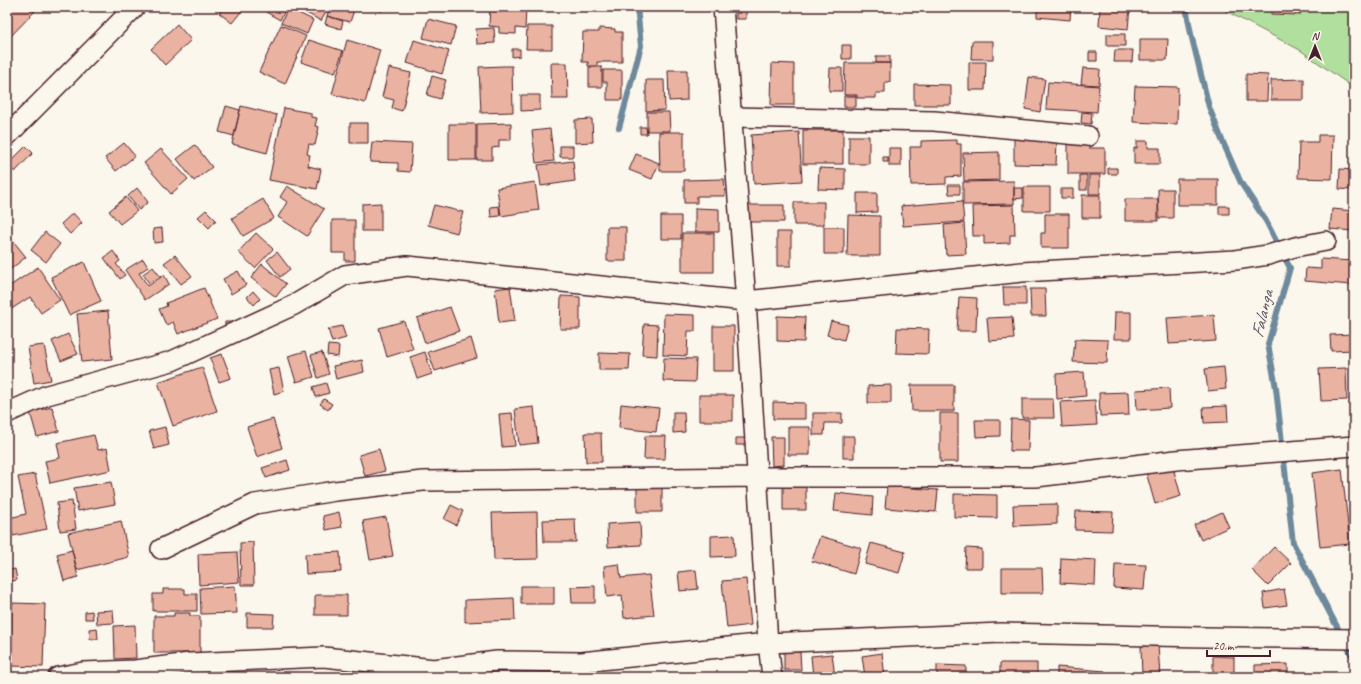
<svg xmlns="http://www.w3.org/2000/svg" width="1361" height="684" font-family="Caveat,sans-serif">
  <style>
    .green { fill: #b1df9e; stroke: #7e7f64 }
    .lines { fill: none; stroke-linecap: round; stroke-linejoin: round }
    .stream { stroke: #6d899b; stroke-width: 6 }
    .building { fill: #eab2a0; stroke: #4a1f2b }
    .minor-casing { stroke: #4a1f2b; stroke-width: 22 }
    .minor { stroke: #fbf7ec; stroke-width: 19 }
    .labels { text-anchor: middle; stroke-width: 4; stroke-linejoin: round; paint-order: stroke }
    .water-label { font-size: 18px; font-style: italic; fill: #5c5463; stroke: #fbf7ec }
  </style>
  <rect width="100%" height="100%" fill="#fbf7ec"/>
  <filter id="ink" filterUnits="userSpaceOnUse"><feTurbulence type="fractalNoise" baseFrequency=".025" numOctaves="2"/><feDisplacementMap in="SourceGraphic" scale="8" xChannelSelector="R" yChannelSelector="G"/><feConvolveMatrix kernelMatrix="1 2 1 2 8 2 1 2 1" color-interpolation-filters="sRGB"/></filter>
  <g filter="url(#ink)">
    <path class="green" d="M1218 7H1354V88L1300 50Z"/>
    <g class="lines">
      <path class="stream" d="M1186 7 1191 34 1209 107 1222 140 1241 183 1266 221 1290 268 1268 344 1276 388 1293 543 1354 659
        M619 128 641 46 637 7"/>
    </g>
    <path class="building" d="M7 7H34L36 10 7 40Z
      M225 7H245L232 23 219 13Z
      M269 7H287L280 20 266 12Z
      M305 7H329L321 21 303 11Z
      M330 7H355L350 22 327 16Z
      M368 7H383L382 11Z
      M490 7H526L525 29 516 28V34L499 33V27L489 26Z
      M1037 7H1071L1070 20 1037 17Z
      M1100 7H1130L1128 29 1099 26Z
      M1271 7H1301L1300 15 1271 14Z
      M288 8 313 20 307 34 281 23Z
      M740 9H746V19H736V13H740Z
      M327 16 343 21 341 29 325 24Z
      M428 19 456 26 451 45 423 38Z
      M177 24 191 40 165 65 151 49Z
      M281 25 306 36 285 84 259 72Z
      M527 26H552V49H526Z
      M494 28 495 43 477 44 476 29Z
      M599 28 615 29V32H622V62H597V66H588V62H582L583 32H599Z
      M1107 34H1125V46H1107Z
      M1140 39H1168L1167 60H1140Z
      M309 40 343 51 335 73 301 62Z
      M347 40 380 50 365 103 332 94Z
      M414 40 449 51 442 74 407 63Z
      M972 41H993V59H971Z
      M842 45H851V59H842Z
      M512 49H520V56L512 57Z
      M1115 50H1133L1132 62H1114Z
      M1089 52H1097V61H1089Z
      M876 56H890V63H876Z
      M969 62H986L985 90H969Z
      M551 63H567L568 99H552Z
      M772 63 794 64V105H771Z
      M845 63H890V82H885V93H876V98H857V95H844Z
      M504 66H512L513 112 481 113 479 67Z
      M589 67H602V87H589Z
      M389 68 411 73 402 111 392 108 394 100 382 97Z
      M830 68H842V91H829Z
      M1083 68 1100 69 1099 85 1081 84Z
      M603 70H622V100H607V82H603Z
      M668 70H687V100L669 101Z
      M1246 74 1268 75 1267 101H1246Z
      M432 76 446 80 440 99 427 95Z
      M1029 77 1045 79 1040 112 1025 109Z
      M1304 79V100H1271V80Z
      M646 80H664L665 110 646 111Z
      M1048 82 1099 86 1097 112 1046 109Z
      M914 84 951 85V105H914Z
      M1135 86 1178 87 1177 124 1133 122Z
      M521 95H540V110L521 111Z
      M844 96H856V107H844Z
      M226 106 240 110 234 136 219 132Z
      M241 106 277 115 267 153 232 144Z
      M284 108 311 113V117L317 118 315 126 319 127 315 145 309 144 307 154 310 155 308 166 321 169 317 189 269 180Z
      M647 112H669L670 131H647Z
      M1082 112 1092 113 1091 124 1081 123Z
      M592 119 593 142 575 143V120Z
      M350 123H368V143H350Z
      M511 123V140H499V147L492 148V160H477V124Z
      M449 124H476V160H449Z
      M640 127H646L647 134H640Z
      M550 129 554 161 536 163 532 131Z
      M803 130H843V164H803Z
      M659 132H684V171H660Z
      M799 132 802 181 754 184 751 135Z
      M1318 135H1333L1332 179 1298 178 1299 142H1318Z
      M849 136H869V164H849Z
      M1014 139 1057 140 1056 165 1014 164Z
      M957 140V144H961V176L946 177V184L911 185 910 147H921V141Z
      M1137 141H1148V148H1160V164H1134V148H1137Z
      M372 142 412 144 410 172 398 171V163L370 162Z
      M1068 142H1089V148H1105V174H1068Z
      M124 143 135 156 116 171 105 158Z
      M195 145 212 167 194 181 177 159Z
      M26 146 33 153 15 172 7 165Z
      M560 146H573V157H560Z
      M889 148H901V166H889Z
      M161 149 188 179 171 194 144 163Z
      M999 152V180L964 181 963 153Z
      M636 154 659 163 652 179 629 170Z
      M883 157H888V162H883Z
      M573 161 575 181 541 186 538 165Z
      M819 168 845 169V190L818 189Z
      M1108 168H1117V174H1108Z
      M1340 169 1354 170V190L1339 189Z
      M1080 175H1087V190H1080Z
      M1089 175H1100V194H1089Z
      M724 179 725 196H697V203H684V180Z
      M1177 179H1218V205H1177Z
      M1014 181V204L963 205V182Z
      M535 182 539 210 501 216 497 188Z
      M948 185H960V194H949Z
      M287 186 324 209 307 236 278 217 287 202 280 197Z
      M1024 187H1050V211H1024Z
      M137 188 148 202 139 210 128 196Z
      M1014 188H1023V198L1014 199Z
      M1061 189H1073V198H1061Z
      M1158 189H1173V218H1159Z
      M857 193H877V212L857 213Z
      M1082 195H1100V218H1082Z
      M126 197 137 211 120 224 109 211Z
      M263 199 274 218 243 236 232 218Z
      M1125 199H1158V221H1125Z
      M962 201 964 222 903 226 901 206Z
      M794 202H824V225H794Z
      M381 203V231H362V204Z
      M434 205 463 212 457 233 428 225Z
      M748 205H784V222H748Z
      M1014 205 1015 235H1010V243L984 244V236H973L972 206Z
      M499 206 500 216 491 217 490 207Z
      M1219 206H1229V214H1219Z
      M695 208 719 209V232H695Z
      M1332 209 1354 211 1353 231 1330 229Z
      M206 210 216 220 209 228 198 217Z
      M73 213 82 223 70 234 61 224Z
      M1045 214H1069V248H1041V233H1045Z
      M848 215 880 216V256H847Z
      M661 216H681V239H661Z
      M332 220H355V261H345V253H332Z
      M964 223 966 254 946 255 944 225Z
      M607 227H626V261H607Z
      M824 227H844V254H824Z
      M162 228 163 242 154 243 153 229Z
      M45 232 60 244 46 262 31 250Z
      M777 232H791V266H777Z
      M256 233 273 249 255 268 238 252Z
      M682 233H714V272H682Z
      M14 242 26 257 7 272V247Z
      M113 251 120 261 116 264 125 275 120 279 104 258Z
      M277 252 290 269 280 277 267 260Z
      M175 255 192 276 181 284 164 263Z
      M143 259 148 267 139 273 148 286 164 275 169 284 145 300 125 270Z
      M1321 259 1353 261 1351 285 1305 281 1306 268 1321 269Z
      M84 262 101 301 69 315 51 277Z
      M262 264 286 284 276 297 251 278Z
      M38 267 60 300 41 313 30 297 10 310 7 305V288Z
      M153 267 160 276 149 283 143 274Z
      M238 271 246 285 231 294 223 279Z
      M510 287 515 321 499 323 495 289Z
      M1003 287H1026V305H1004Z
      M204 288 217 319 178 334 173 322 166 325 159 309 167 306 166 303Z
      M1030 289H1045L1046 316H1031Z
      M253 291 260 299 254 305 247 297Z
      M561 296 580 297V329H560Z
      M959 297 977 298 976 331H957Z
      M450 307 459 331 425 343 417 318Z
      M108 311 112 359 82 362 77 314Z
      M1115 312H1131V339H1114Z
      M664 314 695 315V331H688L687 356 663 355Z
      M1214 315 1216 341 1169 344 1167 318Z
      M777 316 805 317 804 342 777 341Z
      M1012 317 1014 339 989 341 987 318Z
      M404 321 413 349 387 357 379 328Z
      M831 321 848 325 844 340 827 335Z
      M225 322H231V328H225Z
      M644 324 658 325 657 356 642 355Z
      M342 326 346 338 332 342 328 329Z
      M713 326H734V371H713Z
      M897 328 929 329 928 354 896 353Z
      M68 334 78 354 61 361 52 341Z
      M1354 334V350L1331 351 1330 335Z
      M471 338 477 358 435 371 428 352Z
      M1075 339 1108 340 1107 363 1073 362Z
      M44 345 51 380 34 383 28 347Z
      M328 345 339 346 338 357 327 355Z
      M306 351 314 377 296 382 288 356Z
      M322 352 329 374 318 378 311 355Z
      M425 352 432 374 417 379 410 357Z
      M599 353 630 354 629 370H599Z
      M222 354 231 378 219 382 210 358Z
      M664 358 696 359 695 382 663 381Z
      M362 360 364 372 336 379 333 366Z
      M202 367 217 411 173 426 158 382Z
      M1224 367 1226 389 1208 391 1205 369Z
      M279 368 284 391 274 394 269 370Z
      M1346 368 1347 400 1321 401 1319 369Z
      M1084 372 1086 396 1057 399 1056 374Z
      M326 383 329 393 316 397 313 387Z
      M891 385V403H868V386Z
      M911 385H954V411H912Z
      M1169 388 1170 408 1137 410 1136 390Z
      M1128 392 1129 415 1100 416 1099 393Z
      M699 395H733V421H699Z
      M324 399 332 404 328 410 320 404Z
      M1022 399H1053L1054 418H1022Z
      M1095 400 1097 425 1062 427 1060 402Z
      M773 402 805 403V419H773Z
      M621 404 659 408 656 432 619 428Z
      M1227 406 1228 422 1204 423 1203 407Z
      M52 407 59 431 37 437 30 412Z
      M534 407 538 443 519 445 515 409Z
      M673 412H684L685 432 673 433Z
      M512 413 515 446 502 447 499 414Z
      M813 413H842V423H825L824 435H813Z
      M940 413H958V462H940Z
      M273 419 282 448 257 457 247 427Z
      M1011 419 1029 420 1028 451H1010Z
      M975 420H1000V436L976 437Z
      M165 427 169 445 154 449 149 431Z
      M788 427H810V455H788Z
      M585 433H601L602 462H586Z
      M94 435 98 450 107 448 111 470 50 483 45 461 60 458 57 443Z
      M645 436H666L665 459H644Z
      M843 436H854V458H843Z
      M771 437H784V465L772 466Z
      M736 438H748L747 445H736Z
      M379 449 385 471 365 476 359 455Z
      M287 460 290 470 266 478 262 468Z
      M1172 464 1181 496 1155 504 1146 472Z
      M1342 469 1350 544 1320 547 1312 473Z
      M35 474 47 529 13 536 9 518 26 514 18 477Z
      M111 482 115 504 78 511 74 488Z
      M637 484H662V512H637Z
      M806 485V510H783V486Z
      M887 486 938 490 936 512 885 508Z
      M836 493 873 497 872 515 834 511Z
      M954 494 997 495V518L954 517Z
      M72 501 76 529 60 531 57 503Z
      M1057 504V524L1014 526 1013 505Z
      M451 505 463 511 456 525 444 519Z
      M1076 511 1113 512 1112 531 1075 530Z
      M339 512 342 527 326 530 323 516Z
      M537 512 538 559 494 560 492 513Z
      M1222 512 1229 527 1201 540 1194 525Z
      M7 513 12 535 7 536Z
      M386 517 393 556 370 560 363 521Z
      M575 519 576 542H544L543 520Z
      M121 521 129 557 77 570 68 533Z
      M640 522 641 545 608 547 607 524Z
      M734 535 735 556 711 557V536Z
      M820 536 861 548 854 574 812 561Z
      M253 542 254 585H241L240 543Z
      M871 543 905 552 899 573 865 564Z
      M1274 547 1291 563 1268 586 1252 570Z
      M966 548 982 549V568H965Z
      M72 550 78 577 64 581 57 554Z
      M237 552 239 582 199 585 198 554Z
      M340 552 341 572 306 574 305 554Z
      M1061 558 1096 560 1095 585 1060 583Z
      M619 564 621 578 649 575 654 615 624 618 622 595 607 597 604 566Z
      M1115 564 1146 565 1144 590 1114 588Z
      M1002 568H1042L1043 593H1002Z
      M15 569 17 580 7 582V571Z
      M696 570 698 589 680 591 678 572Z
      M746 579 751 625 727 628 722 581Z
      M235 586 237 613 201 614 200 588Z
      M521 586H554V604H521Z
      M595 586V603H572L571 587Z
      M163 589H185V594H197V611H153V594H163Z
      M1284 589 1287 605 1265 608 1263 593Z
      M315 595H347V615H315Z
      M514 598 515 620 465 622V600Z
      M12 603 45 604 43 667 10 666Z
      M113 610 114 623 97 624 96 611Z
      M92 611 93 619H85V612Z
      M174 613H190V616H200V653H154V616H174Z
      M247 613 274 614 273 627H247Z
      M135 625 136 658 115 659 114 626Z
      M97 628 98 639H90L89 629Z
      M1158 644 1160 677H1142L1141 645Z
      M784 652H800L801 670H784Z
      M882 653 885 677H865L862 656Z
      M832 654 835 677H813L811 656Z
      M1213 656 1234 657V677H1213Z
      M1000 663H1037V677H1000Z
      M1288 664V677H1255V665Z
      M937 665 966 666V677H937Z
      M1057 667 1105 671 1104 677H1057Z
      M562 674 583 676 582 677H562Z"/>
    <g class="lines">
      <defs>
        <path id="minor" d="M723 7 746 301 768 643 772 677
          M732 117 934 121 1088 136
          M7 136 135 7
          M7 413 47 395 172 361 294 305 345 275 407 266 746 301 1022 272 1235 260 1268 255 1295 247 1326 241
          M161 549 255 504 335 491 423 481 758 477H1036L1176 460 1354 446
          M58 677 83 672 135 670 190 663 324 657 434 669 497 661 581 662 768 643 1001 633 1205 637 1354 639"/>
      </defs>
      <use href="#minor" class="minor-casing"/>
      <use href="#minor" class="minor"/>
    </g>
  </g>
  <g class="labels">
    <g class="water-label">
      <text transform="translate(1262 314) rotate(-77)" y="6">Falanga</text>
    </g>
  </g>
  <rect width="1361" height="684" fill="none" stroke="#fbf7ec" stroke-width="24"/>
  <rect x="12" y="12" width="1337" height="660" fill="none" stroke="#4a1f2b" stroke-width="1.5" filter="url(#ink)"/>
  <g transform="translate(1315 46)" stroke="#fbf7ec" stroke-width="3" paint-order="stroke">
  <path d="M0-3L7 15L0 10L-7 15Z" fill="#4a1f2b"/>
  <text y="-6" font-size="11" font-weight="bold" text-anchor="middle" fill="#4a1f2b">N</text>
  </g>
  <path d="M1207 650v6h63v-6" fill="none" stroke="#4a1f2b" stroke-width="2"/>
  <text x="1213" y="650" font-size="12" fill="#4a1f2b" stroke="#fbf7ec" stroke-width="3" paint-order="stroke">20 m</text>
</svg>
